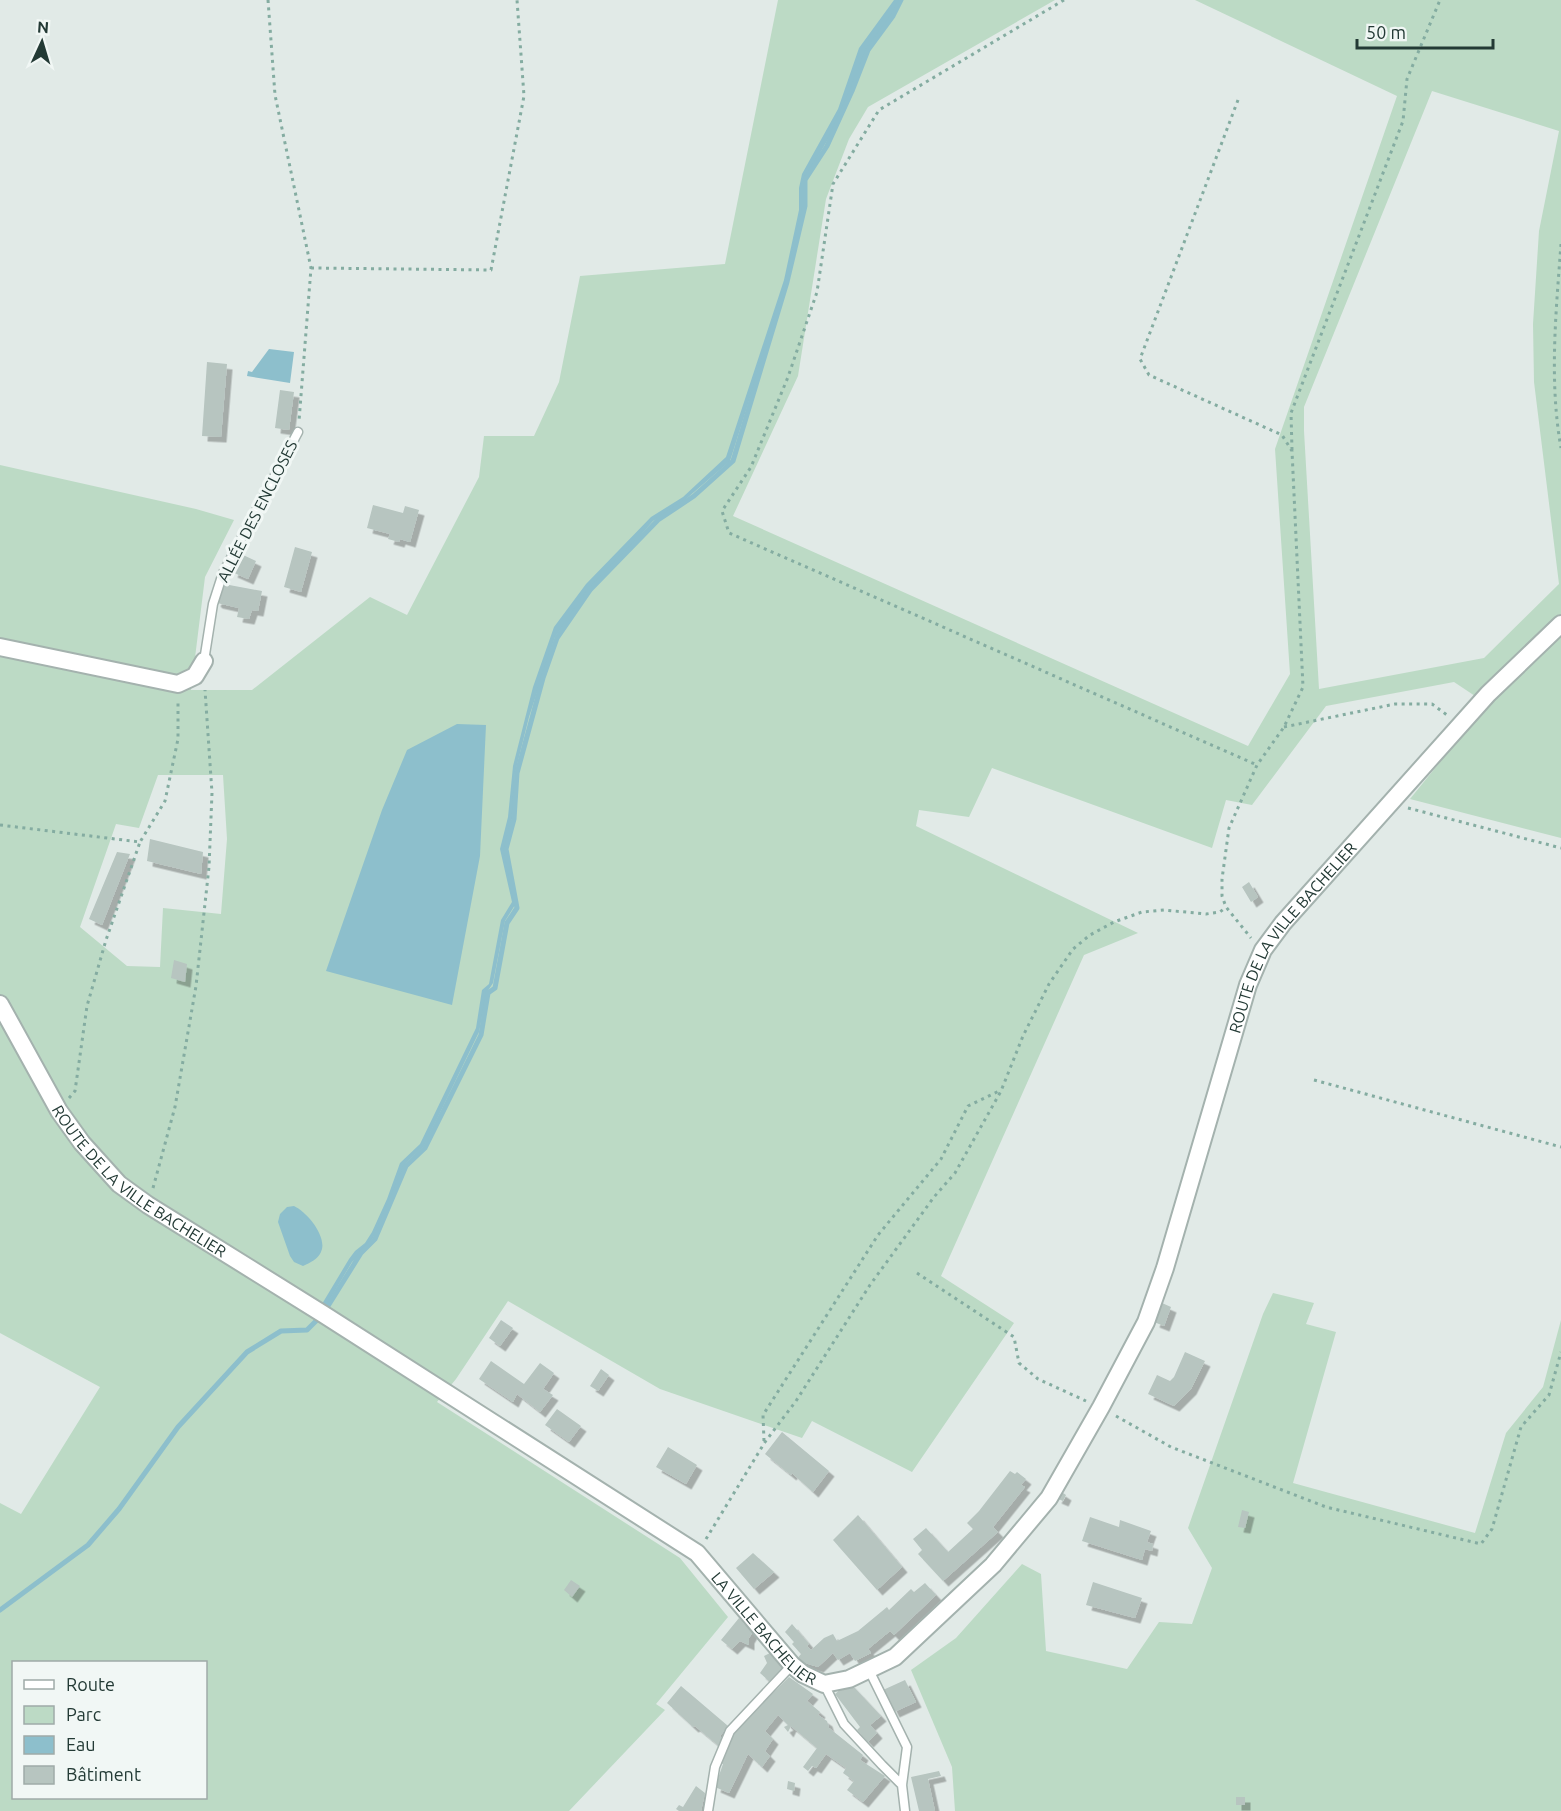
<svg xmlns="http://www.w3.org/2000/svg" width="1561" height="1811" font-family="Ubuntu,sans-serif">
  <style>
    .green { fill: #bcdac5; fill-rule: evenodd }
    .water { fill: #8dbfcc }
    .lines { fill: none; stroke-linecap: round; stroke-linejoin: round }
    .stream { stroke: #8dbfcc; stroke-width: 5 }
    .building { fill: #b7c5c0; filter: url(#shadow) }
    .lane-casing { stroke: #a4b2ae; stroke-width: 11 }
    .street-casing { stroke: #a4b2ae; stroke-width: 20 }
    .path { stroke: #84aca1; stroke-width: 3; stroke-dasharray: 3 4.5; stroke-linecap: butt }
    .lane { stroke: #fff; stroke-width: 8 }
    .street { stroke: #fff; stroke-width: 16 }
    .labels { text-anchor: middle; stroke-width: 6; stroke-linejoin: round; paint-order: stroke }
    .street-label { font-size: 16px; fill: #233a35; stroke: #f1f7f5 }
  </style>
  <defs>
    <filter id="shadow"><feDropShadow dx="5.5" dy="5.5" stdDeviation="0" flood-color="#0004"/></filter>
  </defs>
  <rect width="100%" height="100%" fill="#e1eae7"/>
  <path class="green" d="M778 0H1055L868 107 849 139 826 199 798 376 733 516 1248 746 1290 674 1275 449 1397 96 1195 0H1561V838L1410 799 1487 704 1454 682 1326 706 1252 805 1226 800 1212 848 992 768 969 817 919 810 916 826 1138 933 1084 955 941 1276 1014 1323 912 1472 812 1421 802 1438 660 1389 508 1301 456 1379 437 1402 680 1558 728 1617 656 1704 665 1710 569 1811H0V1503L21 1514 100 1387 0 1333V465L196 509 234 520 205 577 191 690H252L370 597 407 615 479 477 484 436H534L559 382 580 276 725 264ZM1432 91 1559 131 1539 231 1533 324 1534 382 1559 584 1484 658 1319 689 1304 431V407ZM158 775H223L227 839 221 914 163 908 160 967 127 966 80 927 116 824 139 828ZM14 1662H206V1798H14Z
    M1273 1293 1314 1303 1306 1324 1336 1332 1293 1483 1475 1533 1506 1433 1543 1387 1561 1320V1811H955L952 1767 911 1670 956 1638 1022 1564 1041 1574 1046 1651 1127 1669 1159 1622 1192 1624 1212 1568 1188 1528 1263 1314Z"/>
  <path class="water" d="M894 0H900L892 15 869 46 839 120 804 181 803 210 779 306 730 461 679 505 653 521 616 563 589 590 555 637 529 717 515 773 513 814 505 851 515 905 505 921 493 983 487 992 479 1032 424 1146 406 1163 380 1227 367 1247 352 1262 326 1306 322 1304 349 1259 355 1251 365 1243 372 1232 387 1199 400 1163 420 1144 476 1028 482 990 489 984 501 920 512 902 500 849 508 817 513 766 533 687 554 627 586 584 651 517 683 497 726 457 784 280 799 210V188L802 174 838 109 859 48Z
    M269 349 294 352 290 383 247 376 248 371 252 372Z
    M457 724 486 725 480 856 452 1005 326 971 382 810 407 750Z
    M294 1206C307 1212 328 1237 321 1252 318 1259 310 1263 303 1266L294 1262 290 1256 278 1222 280 1214 287 1207Z"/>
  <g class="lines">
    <path class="stream" d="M0 1610 88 1545 119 1509 178 1427 247 1352 281 1331 307 1330 323 1314 361 1253 375 1239 406 1166 425 1148 481 1035 488 993 495 988 507 923 517 908 506 849 514 819 517 773 543 678 557 638 590 590 658 520 694 496 733 461 787 282 805 206V180L827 146 852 91 868 50 893 16 901 0"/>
  </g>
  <path class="building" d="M207 362 227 364 221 437 202 436Z
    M280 390 294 392 289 430 275 428Z
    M373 505 403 513 405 506 419 510 410 542 400 539 399 542 388 539 390 534 367 528Z
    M295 547 312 552 301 592 284 587Z
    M241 554 256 561 248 579 232 572Z
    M224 584 262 591 258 611 252 610 249 619 237 617 239 608 217 603 215 601Z
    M150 839 203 852 201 874 147 861Z
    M117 852 130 854 102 925 89 919Z
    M1249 882 1258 897 1251 902 1242 887Z
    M174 960 187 964 185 982 171 978Z
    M1162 1303 1171 1307 1164 1326 1154 1322Z
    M501 1320 513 1328 500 1346 489 1338Z
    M1185 1352 1205 1361 1191 1389 1174 1406 1148 1394 1157 1375 1170 1381 1174 1377Z
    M491 1361 524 1384 540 1363 554 1373 543 1389 553 1395 540 1412 517 1394 513 1402 479 1379Z
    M601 1369 609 1375 598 1391 590 1386Z
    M557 1409 581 1426 569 1442 545 1425Z
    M782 1432 829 1471 813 1492 792 1473 791 1475 765 1454Z
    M668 1447 697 1465 686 1484 656 1467Z
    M1010 1471 1015 1474 1017 1472 1026 1479 1021 1485 1025 1487 993 1527 998 1532 943 1581 918 1554 922 1550 913 1539 926 1528 948 1552 973 1529 967 1523 979 1511Z
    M1060 1491 1066 1495 1063 1501 1056 1498Z
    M1242 1510 1249 1512 1245 1528 1238 1527Z
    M858 1515 902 1567 877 1590 833 1540Z
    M1090 1517 1119 1527 1120 1520 1151 1531 1147 1542 1153 1544 1152 1551 1145 1549 1142 1560 1082 1541Z
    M753 1553 774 1572 754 1589 736 1568Z
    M571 1580 580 1586 572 1597 564 1590Z
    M1093 1582 1142 1598 1135 1618 1086 1605Z
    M925 1583 936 1595 894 1635 890 1631 868 1649 871 1653 855 1661 850 1653 838 1660 833 1653 818 1667 796 1660 801 1654 792 1644 794 1642 785 1632 792 1624 809 1644 807 1646 811 1650 824 1638 833 1634 837 1641 858 1631 887 1607 889 1610 911 1589 914 1592Z
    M739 1618 752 1633 749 1638V1645L740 1641 732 1649 721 1640Z
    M770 1653 784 1666 770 1682 760 1673 767 1663 764 1656Z
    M789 1677 813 1694 807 1701 820 1712 818 1715 827 1721 829 1728 863 1755 860 1760 885 1776 863 1802 847 1790 854 1781 843 1773 846 1768 826 1754 816 1768 812 1766 808 1771 803 1767 817 1748 791 1726 788 1732 784 1727 788 1725 778 1715 765 1731 773 1739 765 1751 770 1756 762 1767 748 1754 729 1793 715 1787 723 1764 720 1763 733 1733Z
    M905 1680 916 1702 894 1712 883 1690Z
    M849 1682 881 1716 870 1725 877 1733 868 1742 857 1730 860 1727 835 1694Z
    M681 1686 728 1726 720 1736 723 1739 719 1746 695 1726 693 1727 667 1703Z
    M939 1771 941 1776 928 1779 935 1811H919L911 1777Z
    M788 1781 795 1783 794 1791 787 1789Z
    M696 1786 705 1793 701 1811H679L676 1809 679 1805 683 1807Z
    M1236 1797H1245V1805H1236Z"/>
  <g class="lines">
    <defs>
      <path id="lane" d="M204 661 213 604 223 573 298 432
        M869 1670 907 1747 902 1785 905 1811
        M824 1684 844 1724 882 1765 902 1785
        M708 1811 715 1767 730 1731 792 1665"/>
      <g id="street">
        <path d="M0 647 178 684 195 676 204 661"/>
        <path id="s1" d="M0 1004 59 1111 82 1143 119 1184 148 1205 323 1314 697 1553 792 1665 803 1674 824 1684 849 1679 895 1657 993 1565 1049 1498 1101 1407 1146 1322 1165 1268 1248 985 1263 950 1283 923 1488 694 1561 624"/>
      </g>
    </defs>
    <use href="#lane" class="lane-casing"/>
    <use href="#street" class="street-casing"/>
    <path class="path" d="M268 0 275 95 311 268 299 421
      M1064 0 879 110 833 184 817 292 788 377 751 467 722 511 729 533 1257 765
      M1238 100 1140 359 1149 375 1282 435 1292 451 1303 687 1284 727 1257 765 1229 828 1222 879V896L1226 907 1251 938
      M1561 244C1556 312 1549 381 1561 448
      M311 268 491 270 524 96 517 0
      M1292 450 1291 413 1403 121 1407 79 1440 0
      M1284 727 1395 704H1432L1447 715
      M1408 808 1561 848
      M0 825 140 842 165 801 178 739V699
      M1314 1080 1561 1147
      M69 1098 75 1091 87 1006 106 940 140 842
      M153 1188 175 1107 196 986 209 867 212 793 205 690
      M917 1273 1014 1337 1019 1363 1038 1379 1086 1401
      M1116 1416 1171 1447 1326 1507 1481 1544 1492 1529 1521 1427 1549 1395 1561 1352
      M764 1441 763 1415 878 1235 941 1159 968 1106 999 1091
      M706 1539 765 1442 796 1401 870 1285 934 1197 955 1173 1001 1091 1023 1036 1049 984 1073 949 1090 935 1114 922 1142 912 1164 910 1206 914 1220 912 1226 907"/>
    <use href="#lane" class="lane"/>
    <use href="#street" class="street"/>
  </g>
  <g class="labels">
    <g class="street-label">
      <text transform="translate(257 511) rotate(-63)" y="6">ALLÉE DES ENCLOSES</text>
      <text dy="6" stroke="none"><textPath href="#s1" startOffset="2002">ROUTE DE LA VILLE BACHELIER</textPath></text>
      <text dy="6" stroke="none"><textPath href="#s1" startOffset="230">ROUTE DE LA VILLE BACHELIER</textPath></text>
      <text dy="6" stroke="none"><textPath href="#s1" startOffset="1004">LA VILLE BACHELIER</textPath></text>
    </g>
  </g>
  <rect x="12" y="1661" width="195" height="138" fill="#f1f7f5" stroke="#9faba8" stroke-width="1.5"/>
  <rect x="24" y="1680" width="30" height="9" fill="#ffffff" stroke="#9faba8" stroke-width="1.5"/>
  <text x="66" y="1691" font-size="18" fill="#233a35">Route</text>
  <rect x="24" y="1706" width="30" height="18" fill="#bcdac5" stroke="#9faba8" stroke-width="1.5"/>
  <text x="66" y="1721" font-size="18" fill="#233a35">Parc</text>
  <rect x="24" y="1736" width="30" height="18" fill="#8dbfcc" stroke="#9faba8" stroke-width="1.5"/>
  <text x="66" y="1751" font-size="18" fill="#233a35">Eau</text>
  <rect x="24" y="1766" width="30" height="18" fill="#b7c5c0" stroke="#9faba8" stroke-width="1.5"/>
  <text x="66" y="1781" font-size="18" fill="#233a35">Bâtiment</text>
  <g transform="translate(42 42) rotate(4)" stroke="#f1f7f5" stroke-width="4.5" paint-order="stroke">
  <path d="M0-4.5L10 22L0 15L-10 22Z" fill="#233a35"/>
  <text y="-9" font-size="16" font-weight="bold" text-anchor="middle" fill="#233a35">N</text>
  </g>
  <path d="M1357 39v9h136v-9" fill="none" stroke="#233a35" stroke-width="3"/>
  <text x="1366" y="39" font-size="18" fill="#233a35" stroke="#f1f7f5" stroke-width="4.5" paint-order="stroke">50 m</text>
</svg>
